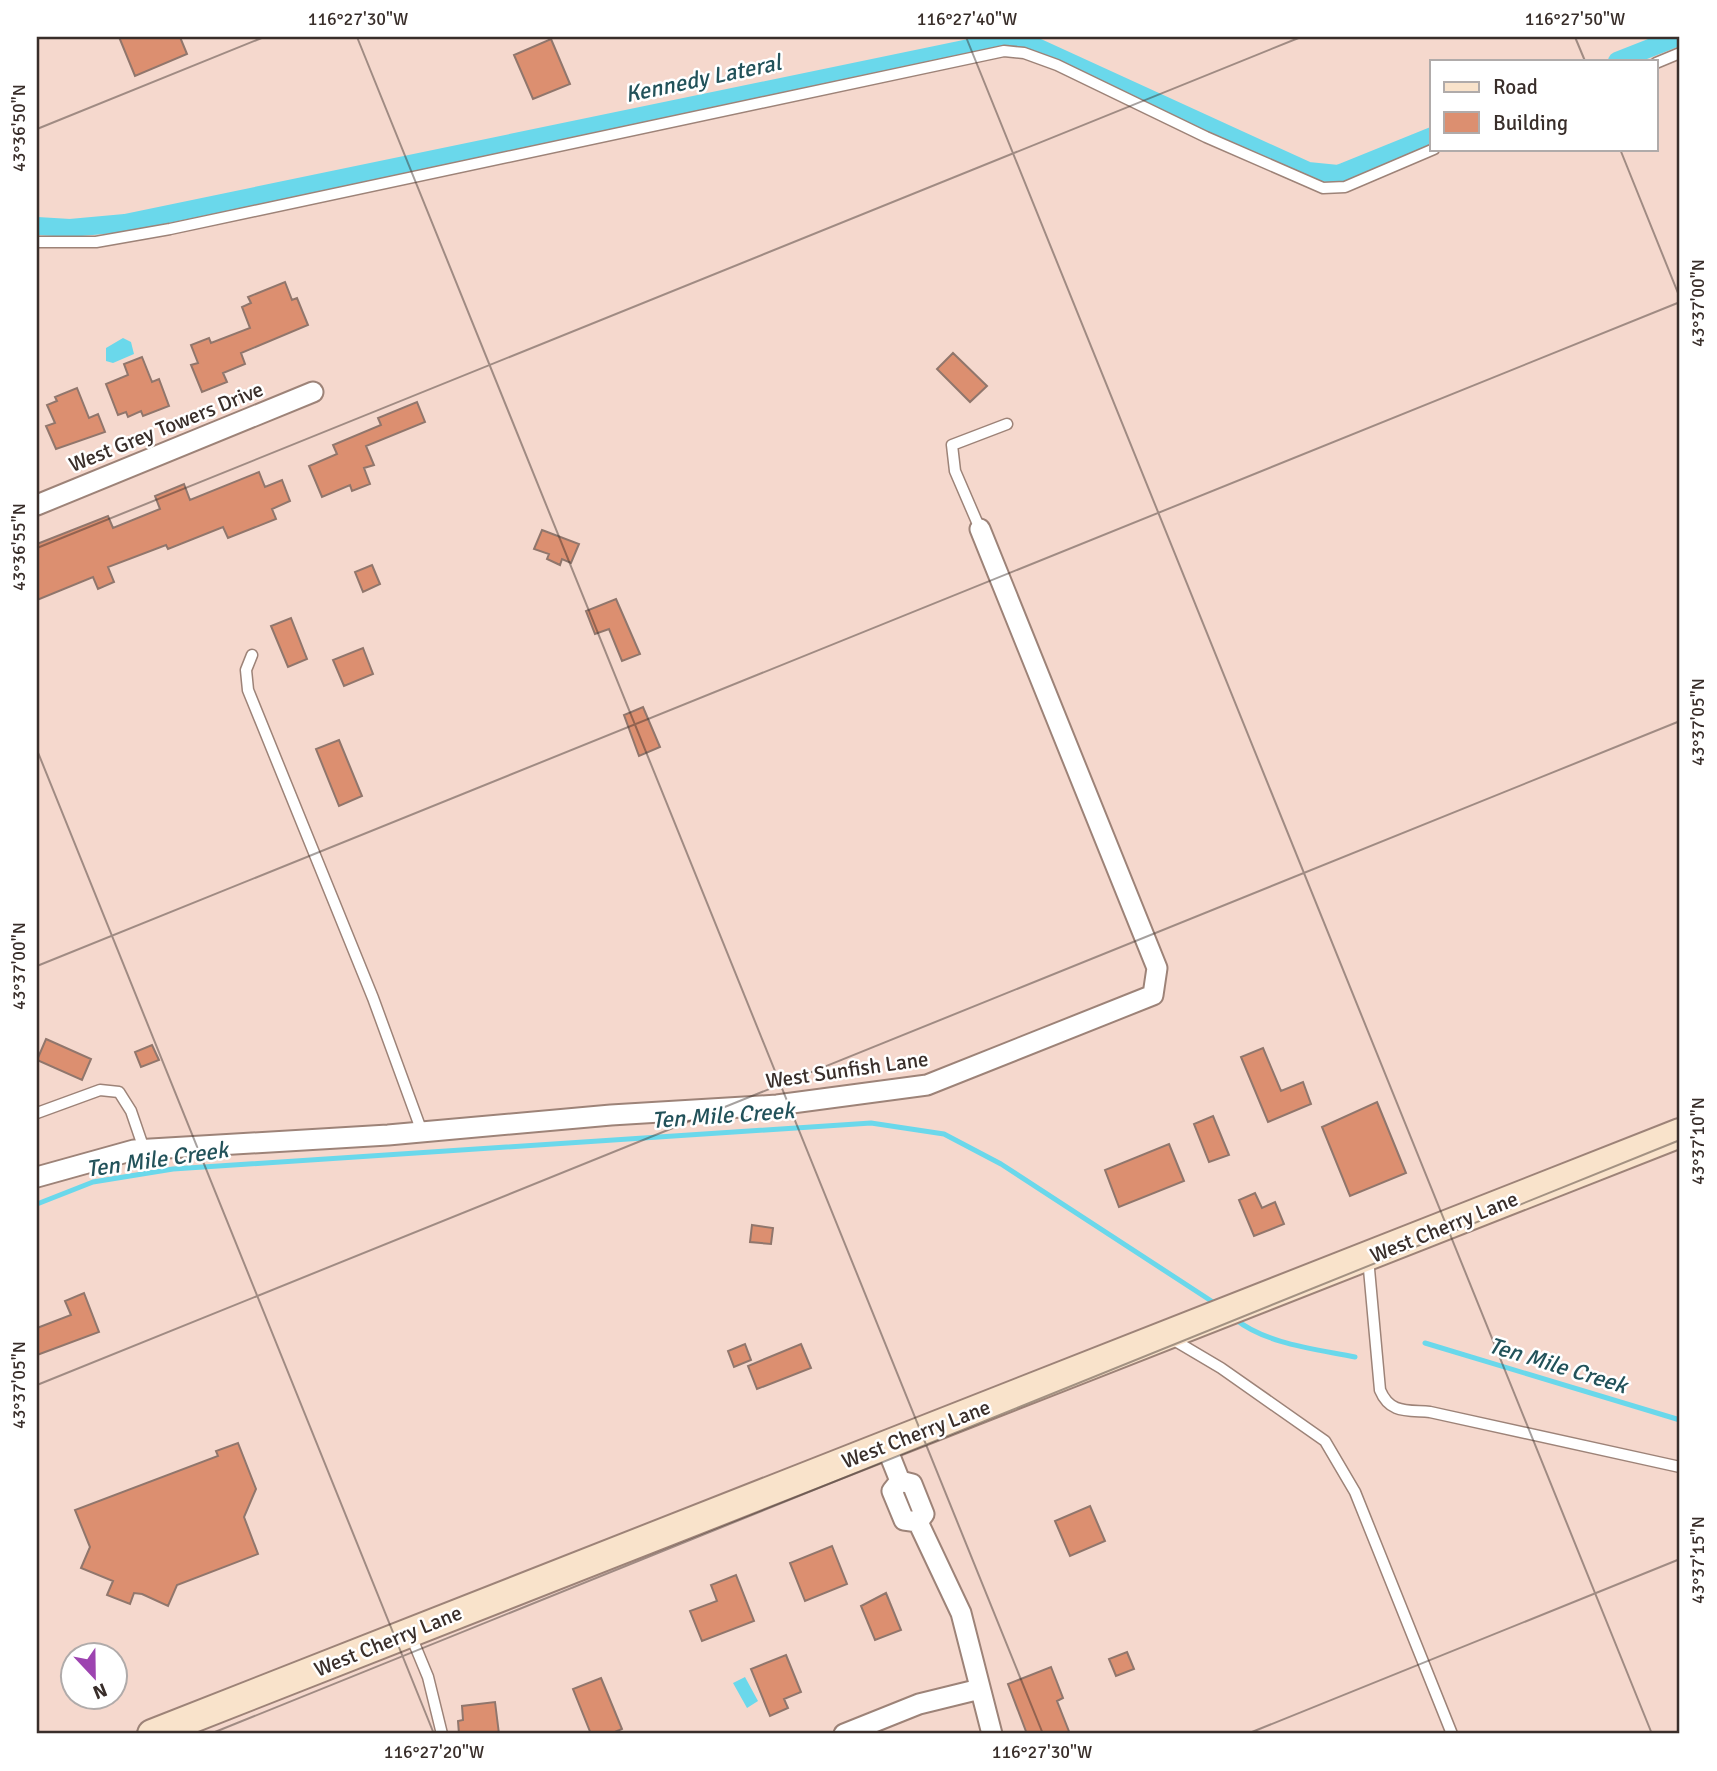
<svg xmlns="http://www.w3.org/2000/svg" width="1717" height="1771" font-family="Signika,sans-serif">
  <style>
    .water { fill: #6ad8eb }
    .lines { fill: none; stroke-linecap: round; stroke-linejoin: round }
    .stream { stroke: #6ad8eb; stroke-width: 5 }
    .canal { stroke: #6ad8eb; stroke-width: 18 }
    .building { fill: #dc8f70; stroke: #90766c; stroke-width: 2 }
    .lane-casing { stroke: #9d8378; stroke-width: 13 }
    .street-casing { stroke: #9d8378; stroke-width: 23 }
    .secondary-casing { stroke: #9d8378; stroke-width: 32 }
    .lane { stroke: #fff; stroke-width: 10 }
    .street { stroke: #fff; stroke-width: 19 }
    .secondary { stroke: #f9e3cb; stroke-width: 28 }
    .ticks { fill: none; stroke: #392e2a; stroke-width: 2; stroke-opacity: 0.45 }
    .labels { text-anchor: middle; stroke-width: 5; stroke-linejoin: round; paint-order: stroke }
    .street-label { font-size: 21px; fill: #392e2a; stroke: #fff }
    .water-label { font-size: 23px; font-style: italic; fill: #22525a; stroke: #fff }
    .neatline { fill: none; stroke: #392e2a; stroke-width: 2.5 }
    .ticks-label { font-size: 18px; text-anchor: middle; fill: #392e2a }
  </style>
  <rect width="100%" height="100%" fill="#f5d8cd"/>
  <path class="water" d="M123 338 131 342 134 354 113 363 106 361V348Z
    M745 1677 758 1701 747 1708 733 1683Z"/>
  <g class="lines">
    <path class="stream" d="M37 1204 93 1182 173 1169 871 1123 944 1134 1001 1164 1219 1306
      M1235 1319C1266 1344 1316 1349 1355 1357
      M1425 1343 1680 1420"/>
    <path class="canal" d="M1617 61 1678 37
      M37 226 70 228 125 223 1017 38 1308 171 1338 174 1432 136"/>
  </g>
  <path class="building" d="M119 37H180L187 54 135 76Z
    M551 39 570 84 533 99 514 55Z
    M285 282 292 300 297 298 308 325 241 353 245 364 223 373 227 382 202 392 191 365 198 363 191 345 209 338 211 343 250 328 242 307 251 303 248 297Z
    M953 353 987 386 970 402 937 369Z
    M142 357 152 382 159 379 169 406 143 416 141 411 128 417 126 412 118 415 106 384 128 375 124 364Z
    M77 388 89 418 98 414 105 432 56 449 46 426 55 423 47 405 57 401 55 397Z
    M417 402 425 422 366 446 374 465 364 468 370 484 352 491 350 485 322 497 309 466 337 454 333 445 381 425 378 418Z
    M259 472 265 487 282 480 290 501 272 509 276 519 228 538 223 527 168 549 166 545 108 567 114 582 98 589 93 577 37 600V544L108 516 113 528 160 509 155 496 184 484 190 500Z
    M542 530 579 544 571 563 562 559 560 565 547 559 549 554 534 549Z
    M372 565 380 584 363 592 355 572Z
    M616 599 640 654 622 661 609 629 595 634 586 611Z
    M291 618 307 659 288 667 271 626Z
    M363 648 373 674 344 686 333 660Z
    M643 707 660 747 639 756 624 715Z
    M339 740 362 796 339 806 316 749Z
    M46 1039 91 1059 82 1080 37 1060Z
    M152 1045 159 1060 141 1067 135 1052Z
    M1263 1048 1281 1091 1303 1082 1311 1104 1268 1122 1241 1057Z
    M1377 1102 1406 1173 1350 1196 1322 1127Z
    M1213 1116 1229 1155 1209 1162 1194 1124Z
    M1169 1144 1184 1181 1119 1207 1105 1170Z
    M1255 1193 1262 1208 1275 1202 1284 1224 1254 1236 1239 1200Z
    M752 1225 773 1228 771 1244 750 1242Z
    M84 1293 99 1332 37 1355V1328L71 1315 65 1301Z
    M745 1344 751 1360 734 1367 728 1351Z
    M801 1344 811 1368 757 1389 748 1366Z
    M238 1443 256 1489 244 1517 258 1554 177 1585 168 1606 142 1594 134 1593 130 1604 107 1595 113 1581 81 1568 90 1547 75 1510 218 1456 216 1451Z
    M1090 1506 1105 1541 1070 1556 1055 1521Z
    M832 1546 847 1584 805 1601 790 1563Z
    M736 1575 754 1621 702 1641 690 1611 717 1601 711 1585Z
    M886 1593 901 1630 875 1640 861 1606Z
    M1127 1652 1134 1669 1116 1676 1109 1659Z
    M786 1655 801 1692 784 1699 788 1708 770 1716 751 1669Z
    M1051 1667 1063 1698 1057 1701 1070 1734H1027L1008 1684Z
    M601 1678 622 1729 610 1734H591L573 1689Z
    M495 1702 499 1734H459L458 1721 463 1720 462 1706Z"/>
  <g class="lines">
    <defs>
      <path id="lane" d="M1656 63 1680 53
        M37 242H96L170 229 1004 51 1024 53 1057 65 1206 137 1323 188 1345 187 1434 149
        M980 529 955 471 952 445 1007 424
        M252 655 246 670 248 690 373 998 422 1132
        M37 1113 100 1090 119 1092 131 1111 144 1149
        M1368 1258 1380 1390C1390 1414 1407 1410 1430 1412L1680 1467
        M1172 1339 1221 1368 1325 1441 1355 1492 1452 1734
        M411 1636 428 1677 442 1734"/>
      <path id="street" d="M37 505 313 392
        M37 1177 134 1150 388 1135 611 1115 777 1105 927 1085 1153 995 1157 968 980 529
        M886 1446 900 1481
        M900 1481 912 1484 924 1514 918 1522 904 1520 892 1491Z
        M918 1522 961 1613 992 1734
        M844 1734 919 1704 980 1689"/>
      <path id="secondary" d="M152 1734 1680 1133"/>
    </defs>
    <use href="#lane" class="lane-casing"/>
    <use href="#street" class="street-casing"/>
    <use href="#secondary" class="secondary-casing"/>
    <use href="#lane" class="lane"/>
    <use href="#street" class="street"/>
    <use href="#secondary" class="secondary"/>
  </g>
  <path class="ticks" d="M357 37 1043 1734M966 37 1652 1734M1575 37 1585 61M37 129 264 37M1620 149 1680 298M37 548 1301 37M37 750 434 1734M37 966 1680 302M37 1385 1680 721M210 1734 1680 1140M1247 1734 1680 1559"/>
  <g class="labels">
    <g class="street-label">
      <text transform="translate(166 427) rotate(-22)" y="7">West Grey Towers Drive</text>
      <text transform="translate(847 1070) rotate(-8)" y="7">West Sunfish Lane</text>
      <text transform="translate(1444 1227) rotate(-22)" y="7">West Cherry Lane</text>
      <text transform="translate(916 1434) rotate(-21)" y="7">West Cherry Lane</text>
      <text transform="translate(388 1641) rotate(-22)" y="7">West Cherry Lane</text>
    </g>
    <g class="water-label">
      <text transform="translate(703 78) rotate(-12)" y="8">Kennedy Lateral</text>
      <text transform="translate(723 1115) rotate(-4)" y="8">Ten Mile Creek</text>
      <text transform="translate(157 1159) rotate(-8)" y="8">Ten Mile Creek</text>
      <text transform="translate(1558 1365) rotate(17)" y="8">Ten Mile Creek</text>
    </g>
  </g>
  <rect width="1717" height="1771" fill="none" stroke="#ffffff" stroke-width="77"/>
  <rect x="1430" y="60" width="228" height="91" fill="#ffffff" stroke="#b0abaa" stroke-width="2"/>
  <rect x="1444" y="82" width="35" height="10" fill="#f9e3cb" stroke="#b0abaa" stroke-width="2"/>
  <text x="1493" y="94" font-size="21" fill="#392e2a">Road</text>
  <rect x="1444" y="112" width="35" height="21" fill="#dc8f70" stroke="#b0abaa" stroke-width="2"/>
  <text x="1493" y="130" font-size="21" fill="#392e2a">Building</text>
  <g transform="translate(94 1676) rotate(158)"><circle r="33" fill="#ffffff" stroke="#b0abaa" stroke-width="2"/>
  <path d="M0-5L12 26L0 18L-12 26Z" fill="#9d44b0"/>
  <text y="-10" font-size="19" font-weight="bold" text-anchor="middle" fill="#392e2a">N</text>
  </g>
  <rect x="38" y="38" width="1640" height="1694" class="neatline"/>
  <g class="ticks-label">
    <text x="358" y="25">116°27'30"W</text>
    <text x="967" y="25">116°27'40"W</text>
    <text x="1575" y="25">116°27'50"W</text>
    <text transform="translate(19 128) rotate(-90)" y="6">43°36'50"N</text>
    <text transform="translate(1698 303) rotate(-90)" y="6">43°37'00"N</text>
    <text transform="translate(19 547) rotate(-90)" y="6">43°36'55"N</text>
    <text transform="translate(1698 722) rotate(-90)" y="6">43°37'05"N</text>
    <text transform="translate(19 966) rotate(-90)" y="6">43°37'00"N</text>
    <text transform="translate(1698 1141) rotate(-90)" y="6">43°37'10"N</text>
    <text transform="translate(19 1385) rotate(-90)" y="6">43°37'05"N</text>
    <text transform="translate(1698 1560) rotate(-90)" y="6">43°37'15"N</text>
    <text x="434" y="1758">116°27'20"W</text>
    <text x="1042" y="1758">116°27'30"W</text>
  </g>
</svg>
